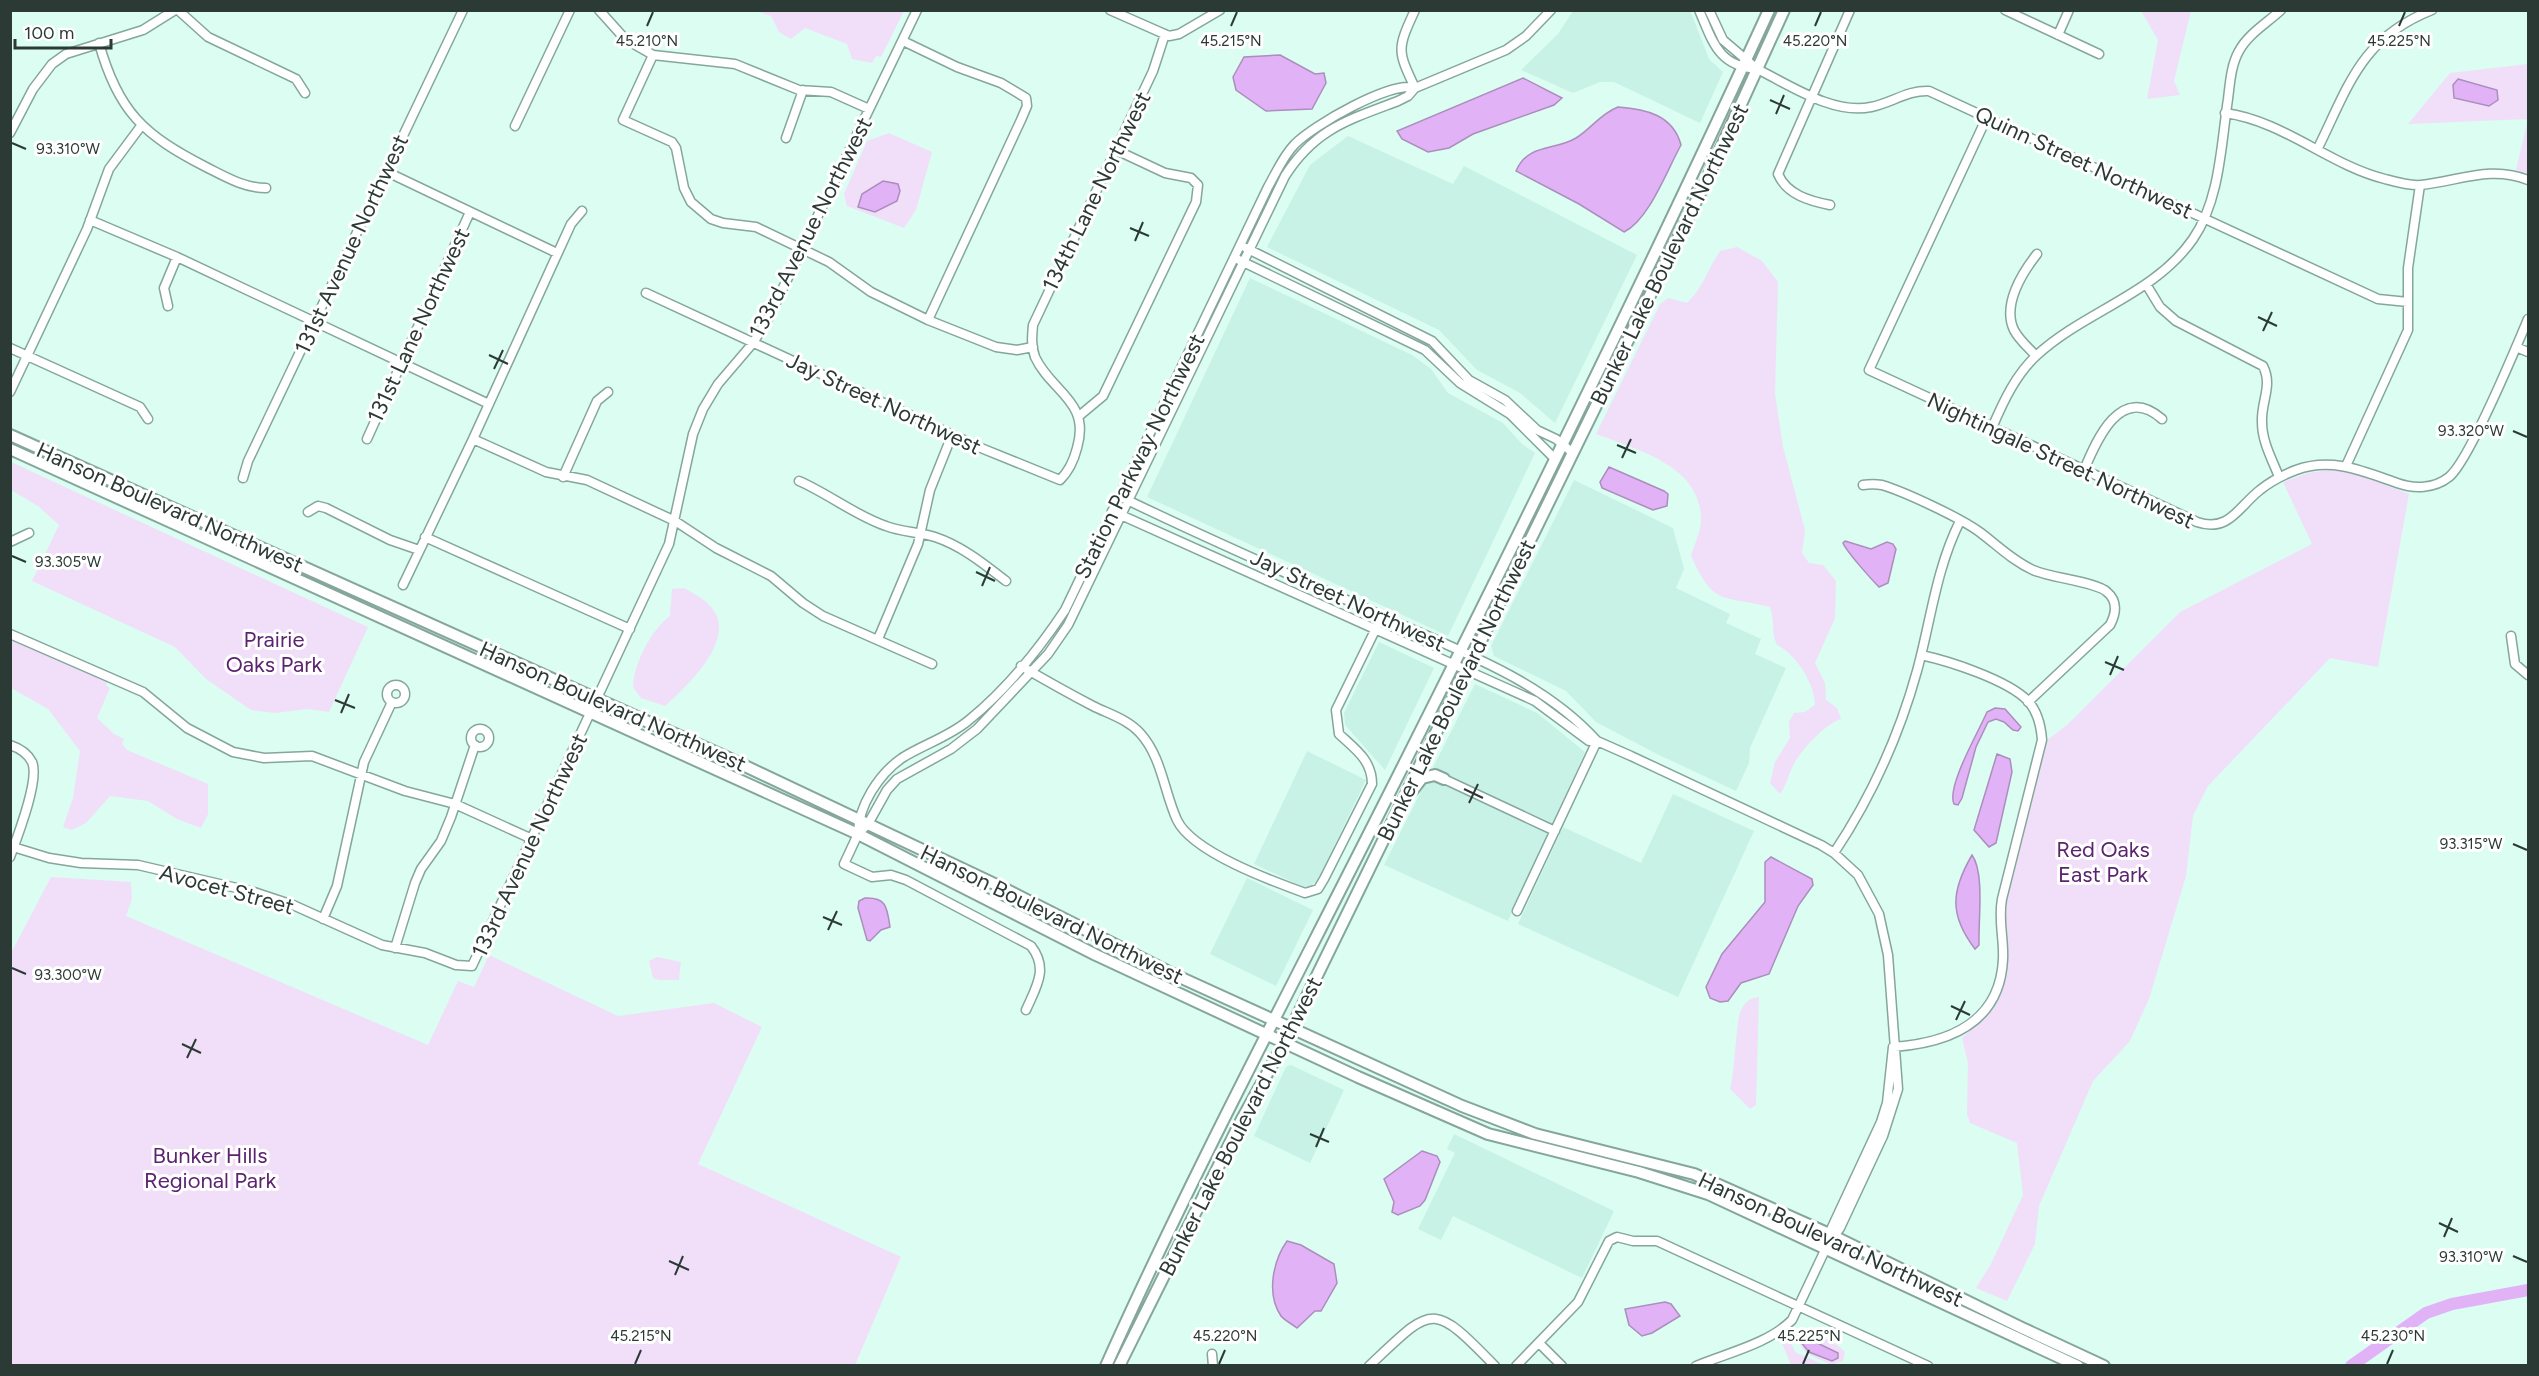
<svg xmlns="http://www.w3.org/2000/svg" width="2539" height="1376" font-family="Figtree,sans-serif">
  <style>
    .built { fill: #c8f2e5 }
    .green { fill: #f1dff9 }
    .water { fill: #e2b2f6; stroke: #ab8ebc; stroke-width: 1.5 }
    .lines { fill: none; stroke-linecap: round; stroke-linejoin: round }
    .river { stroke: #e2b2f6; stroke-width: 12 }
    .minor-casing { stroke: #85a69c; stroke-width: 11 }
    .major-casing { stroke: #85a69c; stroke-width: 14 }
    .minor { stroke: #fff; stroke-width: 8 }
    .major { stroke: #fff; stroke-width: 10 }
    .ticks { fill: none; stroke: #2c3a36; stroke-width: 2 }
    .labels { text-anchor: middle; stroke-width: 6; stroke-linejoin: round; paint-order: stroke }
    .street-label { font-size: 22px; fill: #2c3a36; stroke: #fff }
    .park-label { font-size: 22px; fill: #5c2370; stroke: #fff }
    .ticks-label { font-size: 15px; text-anchor: middle; fill: #2c3a36; stroke: #fff; stroke-width: 6; stroke-linejoin: round; paint-order: stroke }
  </style>
  <rect width="100%" height="100%" fill="#dbfdf2"/>
  <path class="built" d="M1690 10 1709 59 1723 72 1700 123 1614 82H1600L1573 93 1521 70 1558 34 1573 11Z
    M1348 136 1453 184 1464 166 1637 255 1555 423 1520 393 1477 370 1439 330 1267 247 1310 165Z
    M1250 278 1412 355 1431 369 1448 393 1503 423 1522 444 1535 453 1448 636 1147 497Z
    M1574 480 1673 528 1684 569 1676 588 1730 614 1726 623 1761 639 1755 654 1786 668 1750 748 1749 763 1736 791 1657 754 1596 722 1566 691 1494 656 1491 646Z
    M1379 642 1434 668 1385 770 1345 725 1344 713Z
    M1475 684 1537 713 1585 752 1508 921 1384 865Z
    M1307 751 1366 780 1318 879 1311 886 1303 887 1254 864Z
    M1673 794 1754 831 1678 997 1518 924 1563 827 1641 863Z
    M1247 878 1313 910 1276 986 1210 954Z
    M1291 1065 1344 1090 1310 1163 1254 1136 1286 1067Z
    M1454 1134 1614 1211 1582 1278 1453 1216 1441 1240 1418 1229 1455 1153 1447 1149Z"/>
  <path class="green" d="M756 11 904 10V11L881 57 876 56 872 63 852 59 847 44 805 28 791 39 779 32 771 16Z
    M2141 11H2191L2174 81 2180 95 2147 99 2158 40Z
    M2528 64V174L2516 170 2528 119 2408 124 2450 73Z
    M889 133 932 152 916 210 904 228 847 206 844 194 867 141Z
    M1737 247 1762 261 1778 282 1775 394 1783 447 1805 530 1802 553 1809 563 1823 565 1836 581 1835 618 1815 663 1825 683 1826 700 1837 708 1841 719C1824 725 1802 749 1794 764 1788 775 1787 784 1780 794L1770 783 1775 762 1790 738 1789 722 1794 713 1805 712 1815 705C1815 684 1796 654 1777 645 1771 633 1775 621 1770 607 1723 595 1714 607 1691 556 1694 545 1701 531 1701 520 1702 466 1636 449 1596 434L1660 304 1668 298 1687 303C1702 289 1708 269 1720 251Z
    M11 462 368 627 329 712 307 709 275 713 251 710 206 679 175 647 32 581 59 525 38 506 11 490Z
    M2330 470 2353 472 2409 494 2378 667 2330 658 2208 786 2193 816 2186 876 2149 999 2130 1041 2093 1081 2039 1206 2035 1244 2007 1301 1976 1288 1991 1264 2023 1195 2017 1143 1970 1123 1967 1114 1968 1063 1962 1038 1990 1010 2003 981 2008 952 2005 904 2046 741 2067 725 2180 612 2312 544 2283 482 2308 473Z
    M684 588C695 594 710 602 716 614 731 645 686 687 665 706L641 698 633 687C634 663 651 630 670 616L672 589Z
    M11 639 107 682 106 685 110 688 97 718 114 734 124 739 122 744 127 750 208 784V814L201 828 177 819 148 801 110 796 86 823 72 830 63 827 73 798 80 751 48 709 11 688Z
    M51 877 131 882 132 899 126 916 428 1045 458 981 474 987 489 955 618 1016 714 1003 762 1027 698 1164 901 1257 855 1365H11V953Z
    M657 957 681 962 679 980H659L653 978 649 961Z
    M1759 997 1756 1105 1750 1109 1730 1089C1735 1072 1736 1019 1741 1010 1745 1002 1750 998 1759 997Z
    M1803 1330C1818 1334 1835 1341 1845 1352L1843 1361 1832 1365C1818 1358 1801 1355 1798 1338Z
    M1786 1331 1795 1352 1824 1365H1791L1779 1336Z"/>
  <path class="water" d="M1280 55 1315 74 1324 73 1326 83 1312 109 1266 111 1236 90 1233 77 1244 57Z
    M1523 78 1562 98 1554 105 1473 134 1449 148 1428 152 1402 139 1397 131Z
    M2458 79 2497 90 2498 100 2489 106 2454 98 2453 85Z
    M1618 107C1646 109 1673 115 1681 145 1667 170 1649 220 1624 232L1579 204 1516 171C1528 143 1555 151 1576 138 1592 128 1600 114 1618 107Z
    M883 181 898 184 900 191 897 201 875 212 858 207 862 194Z
    M1609 467 1664 491 1668 494 1667 506 1653 510 1602 488 1600 482Z
    M1845 541 1871 549 1887 542 1893 544 1896 549 1888 583 1879 587C1872 580 1846 551 1843 543Z
    M1995 708 2005 709 2021 727 2018 731 2013 730 2004 722 1996 719 1988 722 1976 747 1962 798 1958 805 1954 804C1946 787 1979 731 1987 712Z
    M1997 754 2010 759 2012 772 1996 843 1989 847 1974 830Z
    M1972 855C1985 873 1978 922 1979 945L1975 949C1949 915 1951 891 1972 855Z
    M1771 857 1812 879 1813 885 1798 906 1769 974 1741 983 1728 1001 1720 1002 1710 998 1706 987 1722 954 1765 902V862Z
    M865 898C887 897 887 908 890 927L881 930 870 941 867 940 858 908 859 901Z
    M1422 1151 1437 1156 1440 1162 1425 1200 1420 1206 1398 1215 1392 1212 1394 1202 1384 1179Z
    M1287 1241 1301 1245 1334 1264 1337 1283 1321 1311H1315L1297 1328C1292 1324 1284 1320 1281 1316 1266 1294 1273 1261 1287 1241Z
    M1665 1302 1671 1304 1680 1316 1652 1333 1642 1336 1629 1325 1625 1309Z
    M1805 1337 1838 1353V1358L1832 1361 1809 1352 1800 1341Z"/>
  <g class="lines">
    <path class="river" d="M2351 1366 2426 1313 2452 1304 2528 1290"/>
    <defs>
      <path id="minor" d="M178 10 208 37 296 79 305 93
        M599 10 625 39 653 55 735 64 799 90 831 92 869 109
        M1110 10 1169 36 1179 34 1220 10
        M1699 10C1713 42 1718 66 1757 69 1790 85 1833 115 1871 107 1892 103 1907 90 1929 91L2378 299 2408 302
        M1709 10 1723 40 1757 69
        M2005 10 2099 54
        M2058 35 2069 10
        M903 41 957 67 1001 83 1026 98 1027 106 1021 120 928 320
        M99 43C118 112 144 135 206 167 226 177 244 188 266 188
        M653 55 623 120 672 142 676 148 684 188 691 202 711 219 723 223 756 227 829 262 871 292 928 320 996 347 1017 350 1033 347
        M1415 88C1397 50 1397 49 1415 10
        M2225 113C2284 121 2329 165 2385 179 2396 182 2410 186 2421 185 2459 181 2491 165 2528 180
        M1987 117 1869 370 2197 522C2229 533 2239 506 2260 490 2271 481 2283 475 2296 470 2332 457 2363 471 2397 483 2414 489 2434 489 2449 477 2469 461 2515 350 2528 319
        M515 126 570 10
        M10 133 33 89 52 64 66 54 143 30 175 10
        M786 138 803 90
        M2318 148C2349 85 2361 38 2432 10
        M385 171 557 253
        M1830 205C1810 201 1787 195 1778 174L1850 10
        M90 220 177 257 489 404
        M1246 248 1432 341 1469 380 1505 400 1537 430 1556 439 1573 453
        M1239 260 1425 350 1460 383 1510 414 1555 459
        M2146 284 2160 307 2176 321 2263 366C2273 386 2261 401 2262 422 2262 442 2272 459 2279 477
        M646 293 981 448 1060 480C1069 471 1074 460 1077 448 1091 401 1051 392 1035 357 1031 346 1032 336 1033 325L1153 71 1165 34
        M168 306 164 288 177 257
        M2516 347 2528 352
        M10 348 140 407 148 419
        M2036 356C2029 348 2019 340 2014 330 2002 305 2022 273 2037 254
        M10 392 87 229 109 169 141 126
        M1079 416 1103 396 1196 202 1198 185 1191 178 1165 173 1116 150
        M1992 428C2003 402 2016 374 2037 355 2085 311 2155 294 2193 239 2220 200 2221 145 2228 99 2230 83 2231 65 2239 51 2248 34 2267 23 2281 10
        M367 439 470 212
        M473 439 546 472 587 480 675 521 716 548 771 576 803 603 823 616 932 664
        M2346 466 2408 330V268L2420 185
        M2084 470C2097 439 2121 383 2162 419
        M563 477 597 401 608 392
        M243 478 248 461 463 10
        M799 481C829 494 856 516 886 526 901 532 919 532 935 537 962 546 984 564 1006 581
        M1863 485C1870 484 1875 484 1882 485 1905 492 1961 518 1981 533 1998 546 2013 561 2033 570 2051 578 2097 582 2107 592 2118 601 2116 614 2110 625L2028 702
        M1119 496C1211 541 1305 581 1398 623 1467 654 1545 683 1597 741
        M1112 511 1535 701 1589 741H1597L1631 756 1821 845 1834 853 1858 875 1879 914 1888 955 1898 1089 1883 1136 1840 1228 1826 1248 1792 1320C1768 1344 1727 1353 1696 1366
        M308 512 318 506 326 508 390 540 419 550
        M425 537 630 629
        M10 542 29 533
        M403 585 473 439 571 224 582 211
        M10 634 143 692 187 728 233 752 264 758 312 756 405 791 455 804 532 839
        M2511 636 2515 664 2528 675
        M878 639 918 544 930 490 952 435
        M1021 666C1045 680 1068 693 1093 706 1109 714 1127 719 1140 733 1162 757 1164 792 1177 820 1192 852 1272 881 1305 893L1318 889 1324 879 1372 784C1372 760 1355 749 1339 734L1336 710 1382 616
        M387 694a9 9 0 1 1 18 0a9 9 0 1 1-18 0Z
        M471 738a9 9 0 1 1 18 0a9 9 0 1 1-18 0Z
        M10 745C19 748 28 754 32 762 40 779 17 838 10 857
        M1444 779 1555 831
        M858 834C858 806 879 774 902 758 924 744 949 737 969 720 1006 690 1039 649 1065 610L1268 187C1276 173 1283 156 1295 144 1312 126 1392 80 1415 88
        M10 846 49 858 81 863 138 865 254 892 293 905 382 945 425 953 456 965 472 966 669 544 693 434 703 409 718 384 753 343 769 317 917 10
        M1834 853C1872 796 1899 736 1917 671 1931 620 1936 569 1960 521
        M1517 911 1597 741
        M323 919 337 886 364 762 392 702
        M395 948 415 883 421 869 441 841 451 817 475 745
        M1026 1010C1036 987 1049 969 1031 946L906 880 891 875 872 877 844 864 858 834 868 824 887 790 897 779 951 749 977 729 1048 654 1068 625 1285 176C1315 129 1348 120 1398 101L1408 96 1415 88 1506 50 1526 36 1551 10
        M1893 1047C1949 1043 2000 1023 2003 959 2004 938 1998 920 2002 899L2042 740C2041 726 2038 712 2028 701 2008 680 1949 661 1921 655
        M1827 1238 1881 1122 1887 1103 1893 1047
        M1539 1343 1562 1366
        M1212 1354 1213 1366
        M1369 1366C1433 1306 1431 1300 1495 1366
        M1516 1366 1578 1302 1609 1241 1617 1237 1633 1241H1657L1928 1366"/>
      <path id="major" d="M10 435 726 757 1003 888 1175 975 1462 1106 1535 1134 1694 1174 1827 1233 2022 1328 2104 1366
        M10 449 858 834 1096 955 1358 1077 1488 1134 1639 1172 1708 1194 2078 1366
        M1412 791 1422 778 1435 775 1444 779
        M1106 1366C1197 1163 1303 966 1402 768 1528 517 1652 265 1769 10
        M1119 1366 1241 1121 1284 1043 1705 183 1784 10"/>
    </defs>
    <use href="#minor" class="minor-casing"/>
    <use href="#major" class="major-casing"/>
    <use href="#minor" class="minor"/>
    <use href="#major" class="major"/>
  </g>
  <path class="ticks" d="M647 26 653 12M1231 26 1237 12M1815 26 1821 12M2399 26 2405 12M1770 100 1790 109M1776 114 1784 95M12 143 26 149M1130 228 1149 236M1135 241 1143 222M2258 317 2277 326M2263 331 2272 312M489 355 508 364M494 369 503 350M2513 431 2527 437M1617 445 1636 453M1622 458 1631 439M12 556 26 562M976 572 995 581M982 586 990 567M2105 662 2124 670M2110 675 2118 656M335 700 355 708M341 713 349 694M1464 789 1483 798M1469 803 1478 784M2513 844 2527 850M823 917 842 925M828 930 837 911M12 968 26 974M1951 1006 1970 1015M1956 1020 1965 1001M182 1044 201 1053M187 1058 196 1039M1310 1134 1329 1142M1316 1147 1324 1128M2439 1223 2458 1232M2444 1237 2452 1218M2513 1256 2527 1262M669 1261 689 1270M675 1275 683 1256M635 1364 641 1350M1219 1364 1225 1350M1803 1364 1809 1350M2387 1364 2393 1350"/>
  <g class="labels">
    <g class="street-label">
      <text transform="translate(2084 162) rotate(25)" y="8">Quinn Street Northwest</text>
      <text transform="translate(1096 191) rotate(-64)" y="8">134th Lane Northwest</text>
      <text transform="translate(810 227) rotate(-63)" y="8">133rd Avenue Northwest</text>
      <text transform="translate(351 244) rotate(-65)" y="8">131st Avenue Northwest</text>
      <text transform="translate(1669 254) rotate(-64)" y="8">Bunker Lake Boulevard Northwest</text>
      <text transform="translate(418 325) rotate(-65)" y="8">131st Lane Northwest</text>
      <text transform="translate(884 403) rotate(25)" y="8">Jay Street Northwest</text>
      <text transform="translate(1139 456) rotate(-64)" y="8">Station Parkway Northwest</text>
      <text transform="translate(2061 460) rotate(25)" y="8">Nightingale Street Northwest</text>
      <text transform="translate(170 507) rotate(24)" y="8">Hanson Boulevard Northwest</text>
      <text transform="translate(1348 600) rotate(25)" y="8">Jay Street Northwest</text>
      <text transform="translate(1456 690) rotate(-64)" y="8">Bunker Lake Boulevard Northwest</text>
      <text transform="translate(613 706) rotate(24)" y="8">Hanson Boulevard Northwest</text>
      <text transform="translate(529 845) rotate(-65)" y="8">133rd Avenue Northwest</text>
      <text transform="translate(227 889) rotate(15)" y="8">Avocet Street</text>
      <text transform="translate(1052 914) rotate(26)" y="8">Hanson Boulevard Northwest</text>
      <text transform="translate(1240 1126) rotate(-63)" y="8">Bunker Lake Boulevard Northwest</text>
      <text transform="translate(1831 1239) rotate(25)" y="8">Hanson Boulevard Northwest</text>
    </g>
    <g class="park-label">
      <text x="274" y="647">Prairie<tspan x="274" dy="25">Oaks Park</tspan></text>
      <text x="2103" y="857">Red Oaks<tspan x="2103" dy="25">East Park</tspan></text>
      <text x="210" y="1163">Bunker Hills<tspan x="210" dy="25">Regional Park</tspan></text>
    </g>
  </g>
  <g class="ticks-label">
    <text x="1815" y="46">45.220°N</text>
    <text x="647" y="46">45.210°N</text>
    <text x="1231" y="46">45.215°N</text>
    <text x="2399" y="46">45.225°N</text>
    <text x="68" y="154">93.310°W</text>
    <text x="2471" y="436">93.320°W</text>
    <text x="68" y="567">93.305°W</text>
    <text x="2471" y="849">93.315°W</text>
    <text x="68" y="980">93.300°W</text>
    <text x="2471" y="1262">93.310°W</text>
    <text x="641" y="1341">45.215°N</text>
    <text x="1225" y="1341">45.220°N</text>
    <text x="1809" y="1341">45.225°N</text>
    <text x="2393" y="1341">45.230°N</text>
  </g>
  <rect width="2539" height="1376" fill="none" stroke="#2c3a36" stroke-width="24"/>
  <path d="M15 39v9h96v-9" fill="none" stroke="#2c3a36" stroke-width="3"/>
  <text x="24" y="39" font-size="18" fill="#2c3a36" stroke="#ffffff" stroke-width="4.5" paint-order="stroke">100 m</text>
</svg>
